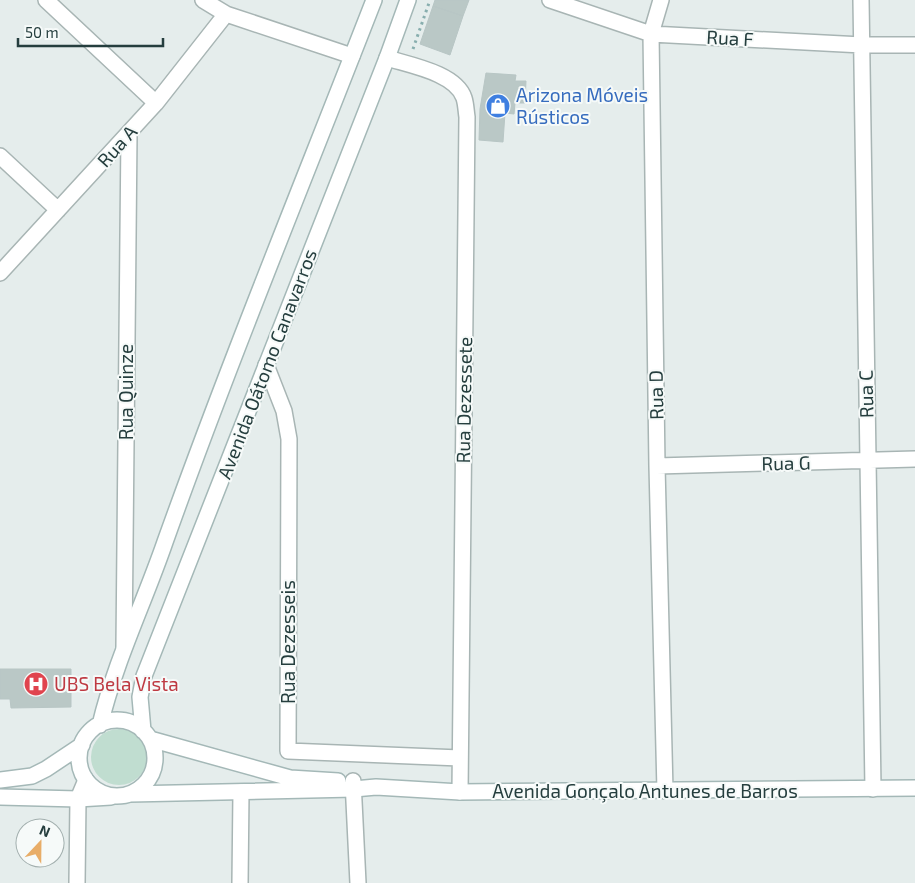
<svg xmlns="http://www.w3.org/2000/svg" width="915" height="883" font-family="'Exo 2',sans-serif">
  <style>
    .green { fill: #c0ddd0 }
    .building { fill: #bac8c6; stroke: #b8c6c5 }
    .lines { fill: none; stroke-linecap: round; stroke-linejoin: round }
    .minor-casing { stroke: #a8b5b4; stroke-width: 18 }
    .tertiary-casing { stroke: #a8b5b4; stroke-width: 18 }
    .secondary-casing { stroke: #a4b8b7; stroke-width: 18 }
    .path { stroke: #88aeae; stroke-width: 3; stroke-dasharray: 2.5 4; stroke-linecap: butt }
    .minor { stroke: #fff; stroke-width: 15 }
    .tertiary { stroke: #fff; stroke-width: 15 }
    .secondary { stroke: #fff; stroke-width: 15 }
    .labels { text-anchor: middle; stroke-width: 4; stroke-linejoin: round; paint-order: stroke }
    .street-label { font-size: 19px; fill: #253e3e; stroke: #f6faf9 }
    .shop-label { font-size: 19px; fill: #366cbe; stroke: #f6faf9; text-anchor: start }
    .health-label { font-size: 19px; fill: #be3a42; stroke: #f6faf9; text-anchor: start }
  </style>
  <rect width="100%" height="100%" fill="#e5edec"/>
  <path class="green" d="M91 757a28 28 0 1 1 56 0a28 28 0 1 1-56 0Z"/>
  <path class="building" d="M435 0H469L463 16 433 6Z
    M433 6 463 16 450 55 420 44Z
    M486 73 516 75 515 81H526L525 103H515L514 114 505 113 503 142 479 140 480 109Z
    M0 669H71V707L11 708 10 699H0Z"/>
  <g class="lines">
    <defs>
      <path id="minor" d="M46 0 156 103
        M203 0 226 14 352 56
        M550 0 651 34 862 45H915
        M661 0 651 34 657 466 665 791
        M861 0 873 789
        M387 58C409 65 456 73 464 98 466 104 466 111 467 117L460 792
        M0 156 58 210
        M0 273 156 103 226 14
        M266 365 284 411 289 439 288 751 460 758
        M657 466 915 459
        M124 647 129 134
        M353 781 358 883
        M240 883 241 792"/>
      <path id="tertiary" d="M77 883 78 799 86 780"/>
      <path id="secondary" d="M79 758a38 38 0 1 1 76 0a38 38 0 1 1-76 0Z
        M100 725C115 662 144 603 165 542 230 360 304 180 374 0
        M143 731 140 697 144 676 387 58 408 0
        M150 739 290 778 338 781
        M0 780 32 776 46 769 82 745
        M130 794 354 789 376 787 460 792 915 788
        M0 797 78 799 111 797"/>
    </defs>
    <use href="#minor" class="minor-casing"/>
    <use href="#tertiary" class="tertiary-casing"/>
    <use href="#secondary" class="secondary-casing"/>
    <path class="path" d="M413 49 430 0"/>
    <use href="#minor" class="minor"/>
    <use href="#tertiary" class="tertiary"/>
    <use href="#secondary" class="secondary"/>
  </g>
  <defs>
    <symbol id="shop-disc" viewBox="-11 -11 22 22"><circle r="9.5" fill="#3f7fe0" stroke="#f6faf9"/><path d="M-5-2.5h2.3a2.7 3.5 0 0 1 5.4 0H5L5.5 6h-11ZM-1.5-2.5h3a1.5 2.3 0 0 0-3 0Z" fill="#fff"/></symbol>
    <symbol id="hospital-disc" viewBox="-11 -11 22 22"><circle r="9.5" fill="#e0444e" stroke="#f6faf9"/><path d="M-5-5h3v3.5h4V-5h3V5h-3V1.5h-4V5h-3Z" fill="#fff"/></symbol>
  </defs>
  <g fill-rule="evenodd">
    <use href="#shop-disc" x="484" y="92" width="28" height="28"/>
    <use href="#hospital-disc" x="22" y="670" width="28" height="28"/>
  </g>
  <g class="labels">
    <g class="street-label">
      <text transform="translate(730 38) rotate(3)" y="7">Rua F</text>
      <text transform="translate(117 146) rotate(-48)" y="7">Rua A</text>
      <text transform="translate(267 364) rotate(-69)" y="7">Avenida Oátomo Canavarros</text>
      <text transform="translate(126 392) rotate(-90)" y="7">Rua Quinze</text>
      <text transform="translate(866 394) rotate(-91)" y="7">Rua C</text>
      <text transform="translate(656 395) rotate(-91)" y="7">Rua D</text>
      <text transform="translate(464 400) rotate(-89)" y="7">Rua Dezessete</text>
      <text transform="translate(786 463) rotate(-1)" y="7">Rua G</text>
      <text transform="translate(288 642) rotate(-90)" y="7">Rua Dezesseis</text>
      <text x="645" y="798">Avenida Gonçalo Antunes de Barros</text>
    </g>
    <g class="shop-label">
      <text x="516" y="102">Arizona Móveis<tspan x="516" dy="22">Rústicos</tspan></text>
    </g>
    <g class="health-label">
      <text x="54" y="691">UBS Bela Vista</text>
    </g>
  </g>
  <g transform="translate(40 843) rotate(22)"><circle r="24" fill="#f6faf9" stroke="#a2afae"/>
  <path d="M0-4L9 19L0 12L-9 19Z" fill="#e8ad68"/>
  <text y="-8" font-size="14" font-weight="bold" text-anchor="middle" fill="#253e3e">N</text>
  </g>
  <path d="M18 38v8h145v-8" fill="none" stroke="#253e3e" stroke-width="2.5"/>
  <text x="25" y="38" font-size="15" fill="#253e3e" stroke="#f6faf9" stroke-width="4" paint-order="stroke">50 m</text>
</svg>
